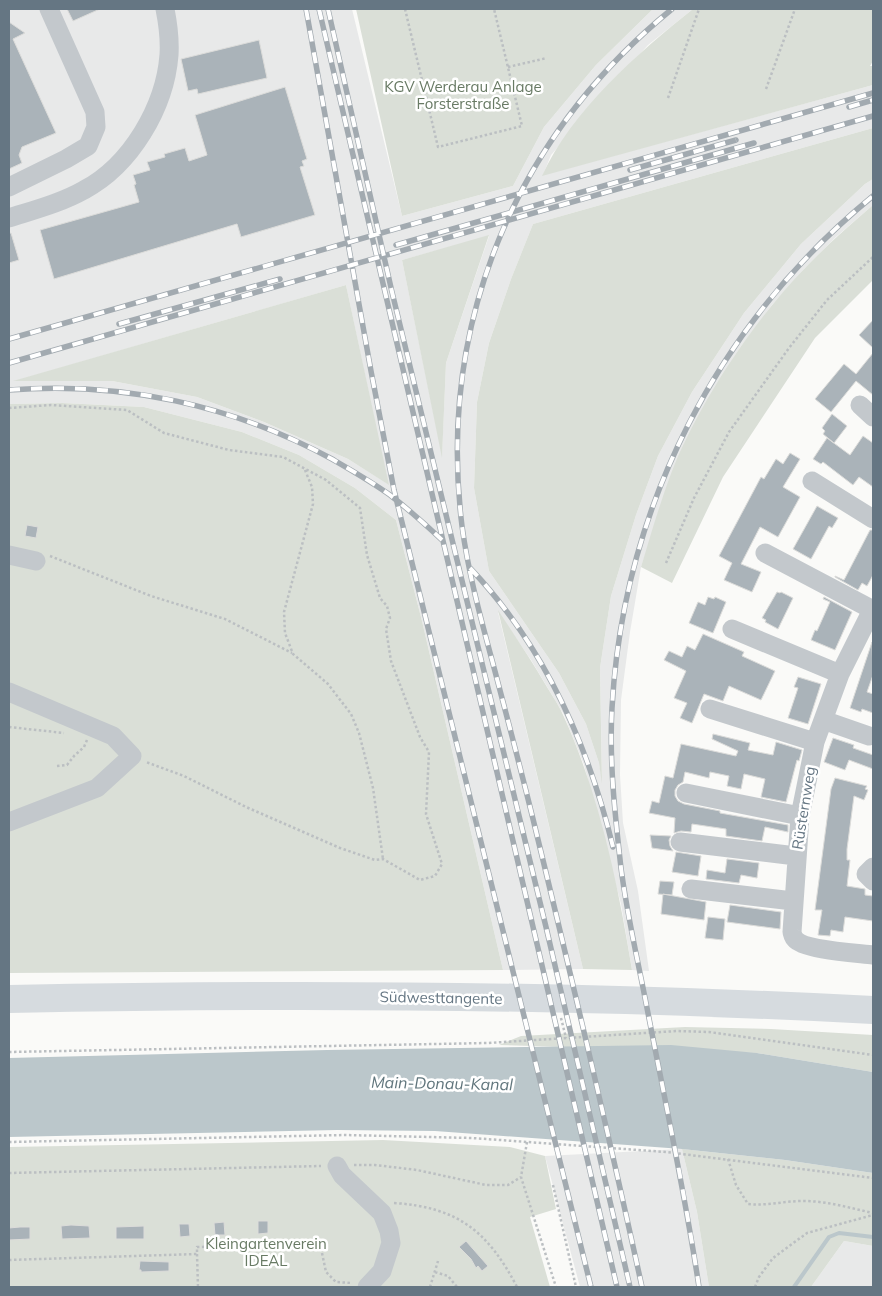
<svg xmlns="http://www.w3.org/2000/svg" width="882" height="1296" font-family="Mulish,sans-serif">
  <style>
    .built { fill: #e8e9e9; fill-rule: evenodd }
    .green { fill: #dadfd7 }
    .water { fill: #bbc7cb }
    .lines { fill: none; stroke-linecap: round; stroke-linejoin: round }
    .stream { stroke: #bbc7cb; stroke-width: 4 }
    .building { fill: #aab3b9; stroke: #dcdcda }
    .path { stroke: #bbbfc2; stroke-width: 2.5; stroke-dasharray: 2.5 2.5; stroke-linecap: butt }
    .minor { stroke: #c3c8cc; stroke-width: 19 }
    .highway { stroke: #d6dbdf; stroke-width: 28 }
    .rail-casing { stroke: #a2aab0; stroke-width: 5.5 }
    .rail { stroke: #fff; stroke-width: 4; stroke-dasharray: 11; stroke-linecap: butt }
    .labels { text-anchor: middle; stroke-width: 5; stroke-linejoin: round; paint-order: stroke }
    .park-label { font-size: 15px; fill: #687a64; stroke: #fff }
    .street-label { font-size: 15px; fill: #657683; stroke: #fff }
    .water-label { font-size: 16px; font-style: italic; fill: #60757c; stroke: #fff }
  </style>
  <rect width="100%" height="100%" fill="#fafaf8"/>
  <path class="built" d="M9 9H352L402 216 513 186 544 127 596 65 653 9H693L648 45 551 155 543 175 873 85V128L533 224 511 279 489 343 477 402 474 488 489 571 559 673 586 724 599 763 602 779 600 668 611 596 636 515 658 456 692 392 744 313 801 244 865 184 873 179V205L836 237 805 268 772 305 739 349 703 409 675 465 641 567 630 632 621 700 620 775 623 823 638 891 649 971 632 970 621 904 584 765 564 715 531 660 498 612 583 969 503 970 422 621 396 520 355 488 299 455 242 432 144 407 62 403 9 404ZM489 236 446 363 442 455 402 260ZM346 285 388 484 348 459 264 422 197 397 112 381H15Z
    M682 1149 697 1212 709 1287H580L545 1156Z
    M844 1241 873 1246V1287H811Z"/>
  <path class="green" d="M356 9H653L596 65 544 127 513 186 402 216Z
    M693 9H873V61L870 66H873V85L542 176C571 111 639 52 693 9Z
    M873 128V179L865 184 801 244 744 313 692 392 658 456 636 515 611 596 600 668 602 784 599 763 586 724 559 673 489 571 474 488 477 402 489 343 511 279 533 224Z
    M873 205V280L815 338 723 477 672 583 641 567C651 534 661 499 674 466 703 397 754 320 806 267 827 245 850 225 873 205Z
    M489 235 446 363 442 458 402 260Z
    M346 285 389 485 348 459 264 422 197 397 112 381H13Z
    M62 403 144 407 242 432 299 455 355 488 396 520 422 621 503 970 9 973V404Z
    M498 610C515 636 532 661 547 687 553 697 560 707 564 717 600 797 618 884 632 970L583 969Z
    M685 1027 771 1029 873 1035V1072L757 1053 499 1045 521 1036Z
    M383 1140 510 1147 545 1156 556 1209 530 1217 550 1287H9V1147Z
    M682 1149 785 1160 873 1173V1246L844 1241 811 1287H709L697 1212Z"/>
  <path class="water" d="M671 1045 757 1053 873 1072V1173L785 1160 682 1149 435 1131 337 1130 9 1137V1058L327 1050Z"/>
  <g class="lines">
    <path class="stream" d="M794 1287 829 1237 839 1233 873 1237"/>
  </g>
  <path class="building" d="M67 9H100L73 21Z
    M9 22 25 33 13 39 56 133 22 147 19 155 22 163 9 169Z
    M259 40 267 78 198 94 197 89 188 91 181 59Z
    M285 87 307 159 302 161 304 166 300 167 315 215 241 237 237 224 54 279 40 230 139 202 134 185 136 184 133 175 150 170 147 162 165 157 164 154 185 148 189 161 207 155 195 115Z
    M9 233H11L19 260 9 263Z
    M873 320V348L859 335Z
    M873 353V395L856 381 831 412 815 399 844 364 856 374Z
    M832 414 847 426 834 443 823 434 825 431 822 428Z
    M863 436 873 443V487L859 477 853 485 823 462 821 464 813 459 827 438 850 455Z
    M790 453 800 459 783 487 800 497 778 537 760 527 741 564 761 572 752 592 724 580 732 563 719 556 761 477 764 479 776 459 783 464Z
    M817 506 838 518 832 528 829 526 811 559 793 549Z
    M27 525 38 527 36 538 25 536Z
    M870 530H873V575L867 586 862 583 858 590 835 577V576L844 580Z
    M777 592 780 593 781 592 793 598 778 629 765 622 766 620 762 618Z
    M708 597 714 599 715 597 726 602 713 633 689 623 698 602 705 605Z
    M824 597 852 612 835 650 811 640 815 630 817 631 830 602 823 599Z
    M703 634 744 652 742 656 775 671 761 700 729 686 723 701 704 694 692 723 680 718 687 703 674 698 686 671 664 660 669 651 682 657 687 646 695 650Z
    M872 642 873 675 867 692 873 694V713L862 709 861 712 850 708Z
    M798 677 821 684 808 724 788 718 798 688 794 687Z
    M713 734 750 743 748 750 773 755 776 742 802 750 799 761 797 760 786 802 761 797 765 779 744 774 741 789 727 786 729 776 710 772 709 778 685 772 683 782 678 785 675 790V796L678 801 684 804 720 811V813L788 825V832L765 827 762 841 726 836V829L692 824 691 832 681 831 674 833 675 818 649 813 652 801 659 803 665 776 673 778 681 744 736 756 738 751 712 739Z
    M833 738 854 745 853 748 873 755V769L849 760 845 770 824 762Z
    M835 778 867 786 865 789 868 790 864 800 854 796 847 849V860H850L847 886 865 889V895L873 896V921L845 917 843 932 831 930 830 936 818 935 822 910H815L831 789Z
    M650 835 671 836 669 840 670 846 673 851 652 848Z
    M676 852 701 856 698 876 672 872Z
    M727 859 759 863 757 878 741 875 739 883 706 879 707 870 725 873Z
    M660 881 674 882 672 895 658 894Z
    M663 894 706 902 704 920 661 914Z
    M730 905 781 912 780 929 727 922Z
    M708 917 725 919 723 940 705 938Z
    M258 1221H268V1233L258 1234Z
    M224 1222 225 1235H215L214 1223Z
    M179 1224H189L190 1236 180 1237Z
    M71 1225 89 1226 90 1238 62 1239 61 1226Z
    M144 1226V1239H116V1227Z
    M20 1227H30V1239L9 1240V1228Z
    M466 1241 488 1266 482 1271 478 1266 476 1268 471 1259 459 1247Z
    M140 1261 169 1262V1271L141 1272V1270H139Z"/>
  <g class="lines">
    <path class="path" d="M405 9 438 147 522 126 494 9
      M508 67 547 58
      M766 89 795 9
      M668 98 699 9
      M9 408 51 405 127 410 164 433 229 450 283 457 326 480 360 508 367 555 380 598 387 606 390 618 386 629 391 661 420 737 429 752 426 814 442 864 435 876 420 880 383 859 375 860 340 848 246 807 184 776 146 762
      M305 470 312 487 313 504 284 612 285 633 293 654 328 684 351 714 359 733 373 788 383 859
      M50 556 151 596 225 619 292 653
      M666 563 694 498 729 432 789 348 827 300 873 257
      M9 727 64 733
      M57 766 67 765 74 756 84 747 87 740
      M561 1018 566 1038
      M9 1052 488 1043 677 1031 709 1032 873 1055
      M9 1142 345 1135 472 1138 666 1152 873 1178
      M527 1142 521 1177 556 1287
      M728 1159 736 1185 748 1204C767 1206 784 1201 803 1201 827 1201 850 1208 873 1213
      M354 1165H375L417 1170 486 1185H508L521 1177
      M9 1173 321 1166
      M553 1185 576 1287
      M394 1203C457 1207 488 1231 517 1287
      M197 1254 198 1287
      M9 1260 197 1254V1247L316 1244 322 1253 326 1272 336 1282 352 1283
      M435 1272 448 1276 457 1287
      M430 1287 438 1261
      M755 1287 759 1277 773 1258 807 1233 873 1215"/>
    <path class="minor" d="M9 187 66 159 88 146 96 127 95 112 49 9
      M9 218C34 210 61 203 84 190 131 165 165 107 169 55 170 39 168 24 165 9
      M860 405 873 417
      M812 481 873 519
      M765 553 873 610
      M9 555 36 561
      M873 608 840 674 815 742 800 816 792 932C792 933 794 939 795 939 803 950 858 953 873 955
      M732 629 840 674
      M9 692 113 736 132 756 97 788 9 822
      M710 709 815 742
      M823 720 869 736
      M686 793 800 816
      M680 842 796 856
      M873 867 866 874 873 881
      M691 889 793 901
      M337 1166 342 1175 382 1213 389 1231 391 1243 382 1271 367 1287"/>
    <path class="highway" d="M9 999C297 993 586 995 873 1010"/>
    <defs>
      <path id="rail" d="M306 9 371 371 394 490 591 1287
        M319 9 617 1287
        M328 9 392 292 546 927 630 1287
        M849 107 873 100
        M630 170 736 140
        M396 245 754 143
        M119 324 280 279
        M9 339 873 93
        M9 363 873 116
        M9 390C121 381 233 405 332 459 351 470 372 482 390 495 408 509 425 524 442 540
        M470 568C544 646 588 744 613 847
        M642 1287C608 1131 571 975 533 819 520 766 506 713 492 660 480 616 468 571 462 526 437 324 515 137 672 9
        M699 1287C685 1193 665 1101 647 1008 638 961 627 915 621 868 615 815 609 761 612 708 623 507 718 323 873 196"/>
    </defs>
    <use href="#rail" class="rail-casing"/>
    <use href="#rail" class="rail"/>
  </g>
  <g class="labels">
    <g class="park-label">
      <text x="463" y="92">KGV Werderau Anlage<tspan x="463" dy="17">Forsterstraße</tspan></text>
      <text x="266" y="1249">Kleingartenverein<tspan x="266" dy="17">IDEAL</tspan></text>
    </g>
    <g class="street-label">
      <text transform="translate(804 808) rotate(-81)" y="5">Rüsternweg</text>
      <text transform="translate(441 998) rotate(1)" y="5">Südwesttangente</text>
    </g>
    <g class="water-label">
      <text transform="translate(442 1083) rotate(1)" y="6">Main-Donau-Kanal</text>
    </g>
  </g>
  <rect width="882" height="1296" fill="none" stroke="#657683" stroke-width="20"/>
</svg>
